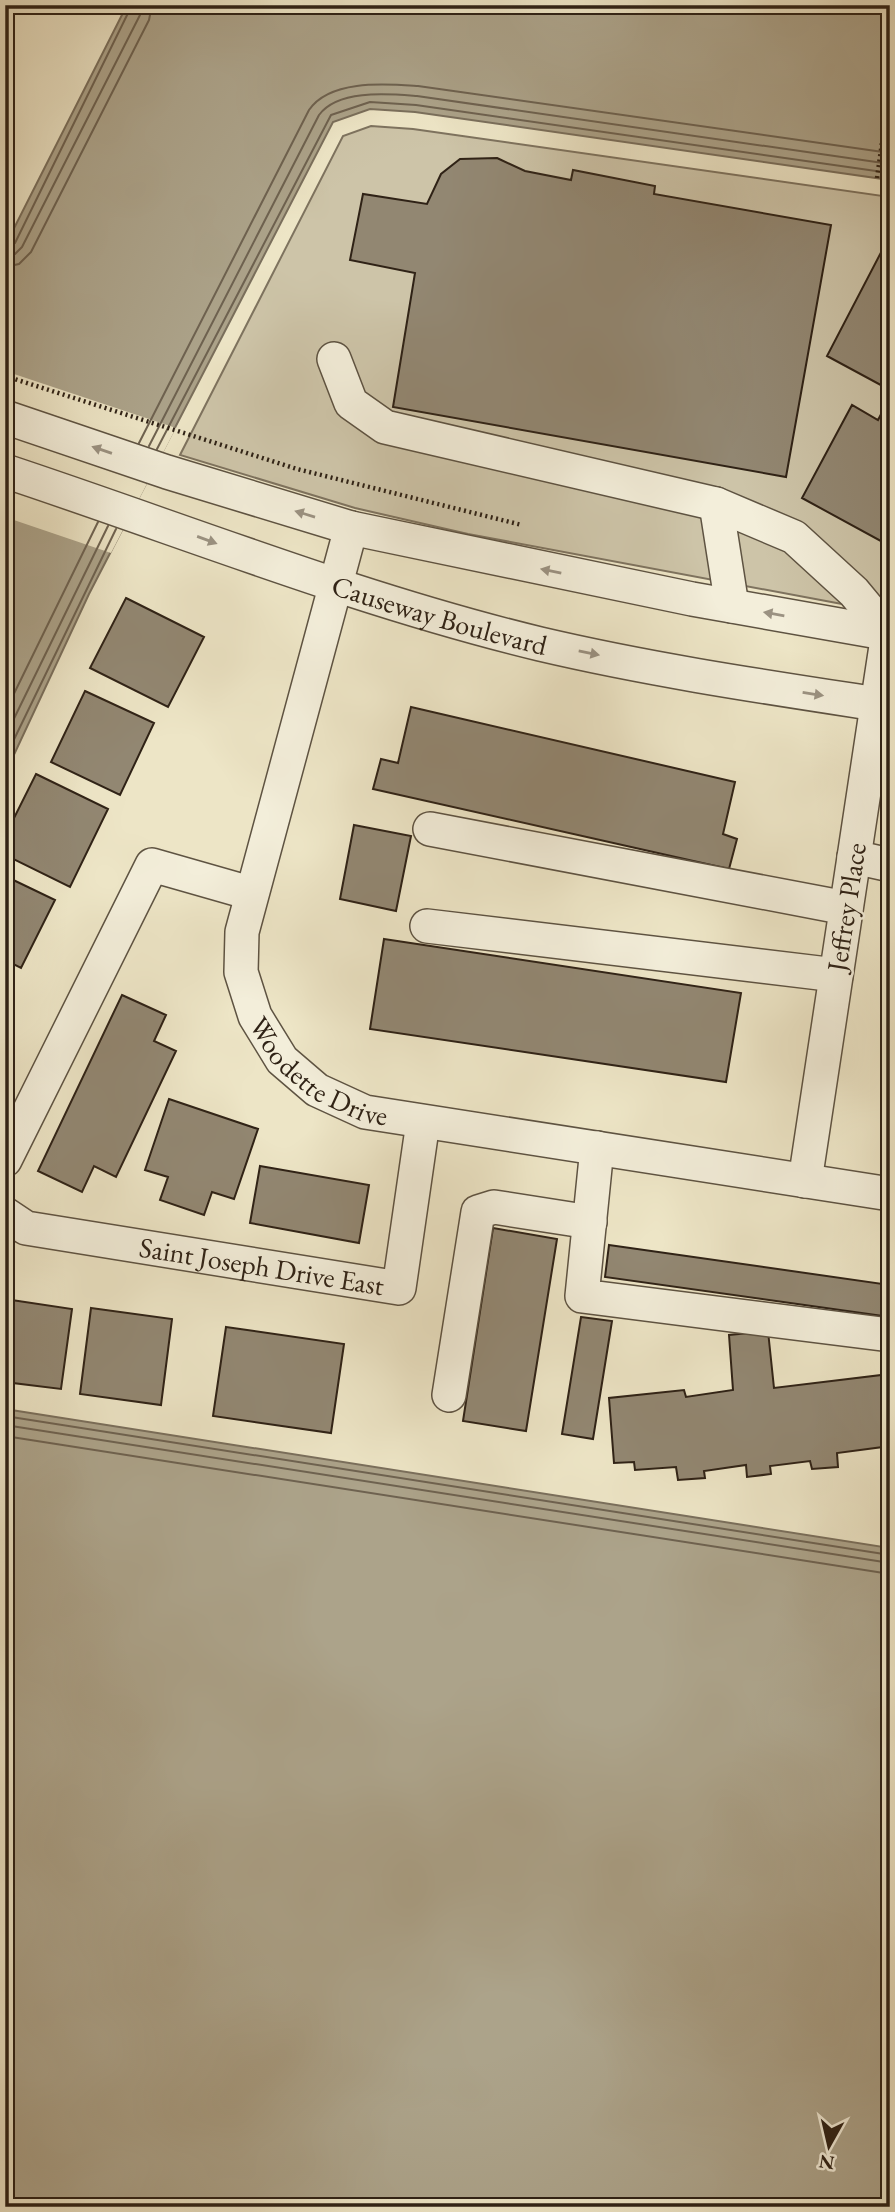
<svg xmlns="http://www.w3.org/2000/svg" width="895" height="2212" font-family="'EB Garamond',serif">
  <style>
    .green { fill: #cdc4a8; stroke: #7e735f; stroke-width: 2 }
    .water { fill: #aca38a; stroke: #7a6f5c; stroke-width: 2 }
    .pier { fill: #ede5c6 }
    .lines { fill: none; stroke-linecap: round; stroke-linejoin: round }
    .shore { stroke: #6e6250; stroke-width: 2 }
    .building { fill: #928772; stroke: #2f2216; stroke-width: 2 }
    .minor-casing { stroke: #5e5342; stroke-width: 36 }
    .path { stroke: #2f2216; stroke-width: 4.5; stroke-dasharray: 2 3.5; stroke-linecap: butt }
    .minor { stroke: #f3eeda; stroke-width: 33 }
    .oneway { fill: #9b9282 }
    .labels { text-anchor: middle; stroke-width: 5; stroke-linejoin: round; paint-order: stroke }
    .street-label { font-size: 28px; fill: #2f2216; stroke: #f3eeda }
  </style>
  <rect width="100%" height="100%" fill="#ede5c6"/>
  <filter id="stains"><feTurbulence type="fractalNoise" baseFrequency=".00286" numOctaves="4"/><feColorMatrix values="0 0 0 0 .2 0 0 0 0 .09 0 0 0 0 .02 0 0 0 .5 -.17"/></filter>
  <radialGradient id="worn" r=".72"><stop offset=".6" stop-color="#630" stop-opacity="0"/><stop offset="1" stop-color="#630" stop-opacity=".3"/></radialGradient>
  <path class="green" d="M371 126 413 129 890 197V613L468 534 355 508 180 455 343 136Z"/>
  <path class="water" d="M127 5H890V180L415 112 370 109 333 122 89 594 5 774V246Z
    M5 1409 890 1548V2207H5Z"/>
  <path class="pier" d="M5 371 176 428 111 553 5 517Z"/>
  <g class="lines">
    <path class="shore" d="M5 247 15 243 132 5
      M5 256 15 254 22 247 140 15 141 5
      M5 267 19 264 31 252 149 20 152 5
      M139 443 309 110C330 79 386 84 418 86L890 153
      M149 446 319 115C338 89 389 94 417 96L890 164
      M157 449 331 115 370 102 416 105 890 173
      M5 712 98 522
      M5 737 108 526
      M5 758 116 529
      M5 1416 890 1555
      M5 1425 890 1563
      M5 1436 890 1574"/>
  </g>
  <path class="building" d="M497 158 525 171 571 180 573 170 655 186 654 194 831 225 786 477 393 407 415 273 350 260 363 194 427 204 441 174 460 159Z
    M888 239 890 240V390L827 356Z
    M890 397V546L802 498 852 405 878 420Z
    M126 598 204 637 168 707 90 668Z
    M85 691 154 723 120 795 51 762Z
    M411 707 735 782 723 834 737 839 729 869 373 789 381 759 398 763Z
    M36 774 108 809 70 887 5 855V836Z
    M354 825 411 836 396 911 340 899Z
    M5 876 55 900 21 968 5 960Z
    M384 939 741 993 726 1082 370 1029Z
    M122 995 166 1015 154 1041 176 1051 116 1177 94 1166 82 1192 38 1171Z
    M169 1099 258 1129 234 1199 212 1192 204 1215 160 1200 168 1177 145 1170Z
    M260 1166 369 1185 359 1243 250 1223Z
    M493 1228 557 1239 526 1431 463 1421Z
    M609 1245 890 1285V1317L605 1277Z
    M5 1299 72 1309 61 1389 5 1382Z
    M91 1308 172 1319 161 1405 80 1394Z
    M581 1317 612 1321 593 1439 562 1434Z
    M226 1327 344 1344 331 1433 213 1416Z
    M768 1331 774 1388 890 1374V1446L837 1453 838 1467 812 1469 810 1461 770 1466 771 1474 747 1477 746 1465 704 1471 705 1478 678 1480 676 1467 635 1470 634 1462 614 1463 609 1398 684 1390 686 1397 733 1390 729 1335Z"/>
  <g class="lines">
    <defs>
      <g id="minor">
        <path d="M334 359 351 403 385 427 716 504 794 537 854 592 888 633 805 1181"/>
        <path d="M5 417 167 472 351 528 692 599 890 634"/>
        <path id="s1" d="M5 471C183 530 358 600 540 644 655 671 773 688 890 706"/>
        <path d="M716 504 732 606"/>
        <path id="s2" d="M351 528 242 932 241 972 255 1016 282 1060 317 1090 365 1112 890 1194"/>
        <path d="M430 829 846 908"/>
        <path d="M854 857 890 865"/>
        <path d="M427 926 836 975"/>
        <path d="M597 1148 582 1296 890 1335"/>
        <path d="M5 1160 152 865 250 893"/>
        <path id="s3" d="M5 1214 26 1228 399 1288 423 1122"/>
        <path d="M449 1395 478 1212 494 1207 590 1222"/>
      </g>
    </defs>
    <use href="#minor" class="minor-casing"/>
    <path class="path" d="M877 178 890 86
      M5 376 297 469 522 525"/>
    <use href="#minor" class="minor"/>
  </g>
  <defs><path id="oneway-solid" d="M-6-.8H1V-3.2L6.5 0L1 3.2V.8H-6Z" transform="scale(1.75)"/></defs>
  <g class="oneway">
    <use href="#oneway-solid" transform="translate(102 450) rotate(-161)"/>
    <use href="#oneway-solid" transform="translate(305 514) rotate(-163)"/>
    <use href="#oneway-solid" transform="translate(207 540) rotate(20)"/>
    <use href="#oneway-solid" transform="translate(551 571) rotate(-169)"/>
    <use href="#oneway-solid" transform="translate(774 614) rotate(-170)"/>
    <use href="#oneway-solid" transform="translate(589 653) rotate(11)"/>
    <use href="#oneway-solid" transform="translate(813 694) rotate(9)"/>
  </g>
  <g class="labels">
    <g class="street-label">
      <text dy="10" stroke="none"><textPath href="#s1" startOffset="458">Causeway Boulevard</textPath></text>
      <text transform="translate(846 907) rotate(-81)" y="10">Jeffrey Place</text>
      <text dy="10" stroke="none"><textPath href="#s2" startOffset="593">Woodette Drive</textPath></text>
      <text dy="10" stroke="none"><textPath href="#s3" startOffset="264">Saint Joseph Drive East</textPath></text>
    </g>
  </g>
  <rect width="895" height="2212" fill="none" stroke="#ede5c6" stroke-width="28"/>
  <rect x="7" y="7" width="881" height="2198" fill="none" stroke="#2f2216" stroke-width="3.5"/>
  <rect x="14" y="14" width="867" height="2184" fill="none" stroke="#2f2216" stroke-width="2"/>
  <g transform="translate(829 2146) rotate(188)" stroke="#f3eeda" stroke-width="5" paint-order="stroke">
  <path d="M0-5L12 26L0 18L-12 26Z" fill="#2f2216"/>
  <text y="-10" font-size="19" font-weight="bold" text-anchor="middle" fill="#2f2216">N</text>
  </g>
  <rect width="100%" height="100%" filter="url(#stains)"/>
  <rect width="100%" height="100%" fill="url(#worn)"/>
</svg>
